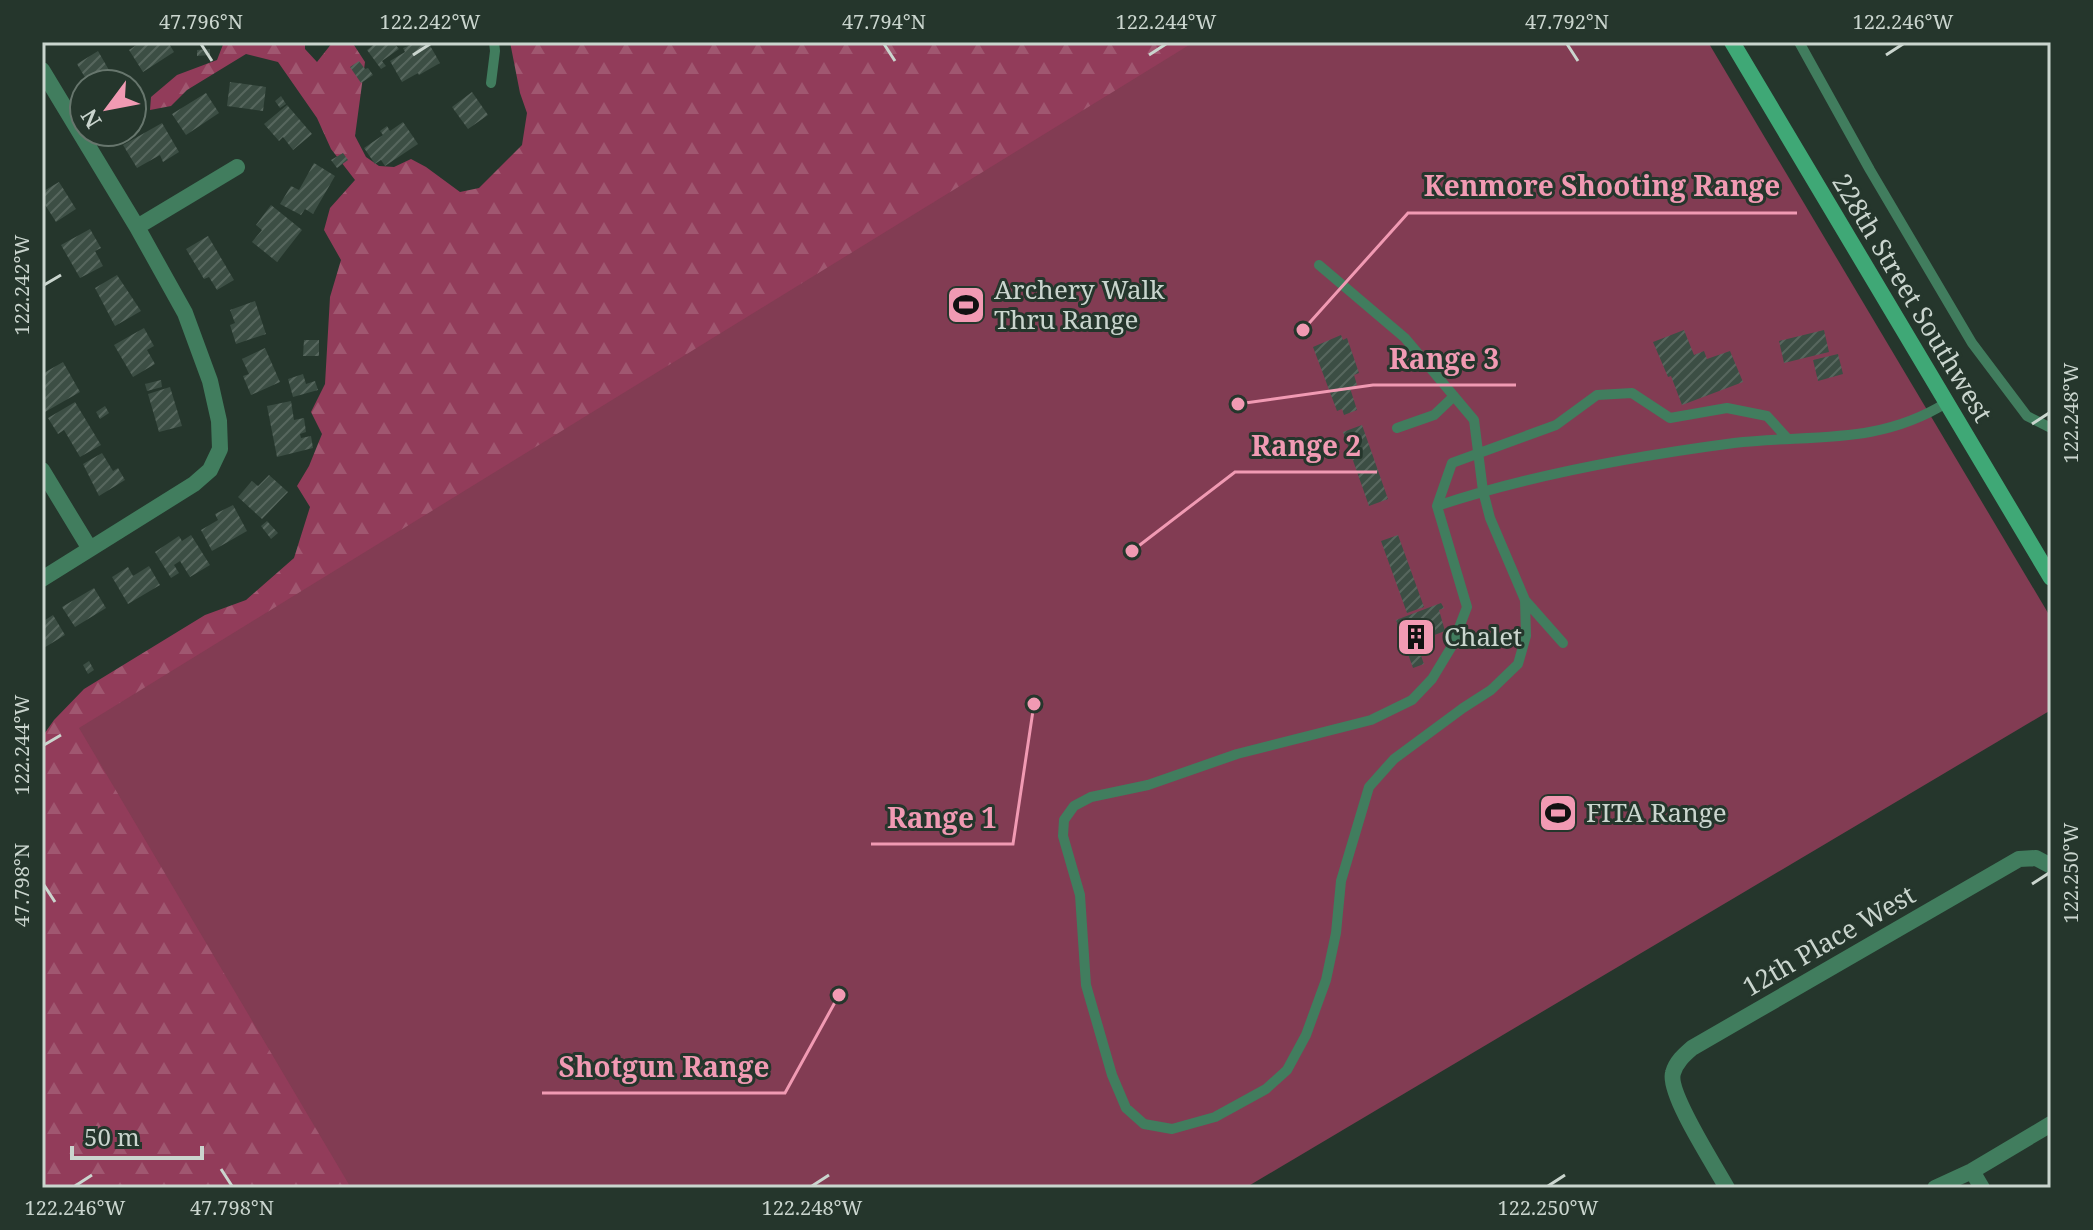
<svg xmlns="http://www.w3.org/2000/svg" width="2093" height="1230" font-family="'Noto Serif',serif">
  <style>
    .forest { fill: url(#forest-firs) }
    .pitch { fill: #823c53 }
    .building { fill: url(#building-hatch) }
    .lines { fill: none; stroke-linecap: round; stroke-linejoin: round }
    .service { stroke: #417d5e; stroke-width: 10 }
    .minor { stroke: #417d5e; stroke-width: 16 }
    .secondary { stroke: #3fa876; stroke-width: 16 }
    .ticks { fill: none; stroke: #cad5ce; stroke-width: 3 }
    .labels { text-anchor: middle; stroke-width: 6; stroke-linejoin: round; paint-order: stroke }
    .poi-label { font-size: 26px; fill: #cad5ce; stroke: #25362c; text-anchor: start }
    .street-label { font-size: 26px; fill: #cad5ce; stroke: #25362c }
    .leader { fill: none; stroke: #f19ab3; stroke-width: 3 }
    .callout-dot { fill: #f19ab3; stroke: #25362c; stroke-width: 3 }
    .callout-label { font-size: 28px; text-anchor: middle; font-weight: bold; fill: #f19ab3; stroke: #25362c; stroke-width: 6; stroke-linejoin: round; paint-order: stroke }
    .neatline { fill: none; stroke: #cad5ce; stroke-width: 3 }
    .ticks-label { font-size: 20px; text-anchor: middle; fill: #cad5ce }
  </style>
  <defs>
    <pattern id="forest-firs" width="22" height="20" patternUnits="userSpaceOnUse" patternTransform="scale(2)"><rect width="22" height="20" fill="#923c5a"/><path d="M5 1l3.5 6h-7zM16 11l3.5 6h-7z" fill="#a05770"/></pattern>
    <pattern id="building-hatch" width="6" height="6" patternUnits="userSpaceOnUse" patternTransform="scale(2)"><rect width="6" height="6" fill="#3c4e44"/><path d="M-1 1l2-2M0 6l6-6M5 7l2-2" fill="none" stroke="#57675e"/></pattern>
  </defs>
  <rect width="100%" height="100%" fill="#25362c"/>
  <path class="forest" d="M224 42H305V49L317 62 332 43 352 42 365 62 355 136 366 157 379 166 394 167 411 159 426 167 460 192 479 188 522 145 527 113 520 93 510 42H1637L686 1188H42V737L54 720 84 689 205 615 246 600 294 558 310 507 297 486 309 466 322 434 311 412 325 384 330 297 341 260 324 230 330 208 355 180 331 149 317 118 278 62 246 54 187 90 171 106 150 110 151 97 177 75 217 60Z"/>
  <path class="pitch" d="M1194 42H1708L2051 618V710L1245 1188H351L79 728Z"/>
  <path class="building" d="M141 42H168L174 52 143 72 129 50Z
    M377 42H393L399 49 382 61 386 66 381 69 367 50Z
    M418 42H428L440 63 419 75 418 73 402 82 390 61 405 52 403 48Z
    M210 49V55L197 56V50Z
    M98 51 117 84H89L77 64Z
    M359 61 365 69 368 68 373 75 361 83 350 67Z
    M230 82 266 87 263 111 227 106Z
    M472 92 488 115 468 129 452 107Z
    M206 93 219 113 186 135 172 114Z
    M281 96 286 104 280 108 275 101Z
    M287 105 312 134 293 150 283 137 279 141 264 124Z
    M403 122 418 144 385 166 381 160 375 164 364 148 383 135 380 131 387 126 390 131Z
    M162 123 179 152 163 162 160 155 137 168 123 145Z
    M343 153 348 160 337 168 331 160Z
    M314 163 335 176 313 214 305 209 301 215 280 204 291 186 299 190Z
    M59 182 76 209 56 222 42 200V192Z
    M271 205 302 230 277 262 252 242 262 230 256 225Z
    M90 229 101 248 95 251 103 266 80 278 61 245Z
    M208 236 234 280 217 290 209 277 204 279 186 249Z
    M117 275 141 311 115 326 95 288Z
    M255 301 266 334 236 344 230 325 235 323 230 310Z
    M144 328 154 346 147 350 155 364 133 377 114 345Z
    M1684 330 1694 355 1704 351 1707 359 1730 351 1743 382 1682 405 1671 376 1668 377 1653 342Z
    M1824 330 1829 352 1784 363 1779 341Z
    M1341 335 1343 340 1347 338 1359 373 1354 375 1357 385 1350 388 1357 410 1344 415 1342 409 1337 411 1313 347Z
    M304 340H319V356H303Z
    M265 348 280 382 251 395 243 376 249 374 242 359Z
    M1838 354 1843 374 1818 381 1813 360Z
    M63 362 80 392 45 412 42 406V392L46 390 42 383V374Z
    M303 374 306 384 315 381 318 390 293 397 288 379Z
    M161 380 162 387 147 391 145 384Z
    M170 387 182 426 159 432 148 394Z
    M291 401 294 420 304 418 306 432 300 434 301 438 311 436 313 448 277 457 267 406Z
    M75 402 101 445 80 457 64 430 58 434 48 418Z
    M105 406 109 413 100 419 96 412Z
    M1362 425 1388 499 1369 506 1343 432Z
    M102 453 113 471 118 468 125 480 99 496 83 464Z
    M269 475 288 492 262 519 238 497 252 481 258 486Z
    M233 505 247 531 212 551 201 530 218 520 215 514Z
    M267 521 278 533 271 539 261 526Z
    M191 535 210 565 190 577 180 561 174 565 179 573 171 578 155 552 179 536 182 541Z
    M1398 535 1424 607 1407 613 1381 541Z
    M149 566 160 585 128 604 112 577 128 567 133 576Z
    M94 588 106 608 75 627 62 607Z
    M1441 603 1444 608 1439 610 1445 631 1416 642 1424 664 1413 668 1396 620Z
    M53 615 65 635 42 649V622Z
    M89 661 94 670 88 674 83 665Z"/>
  <g class="lines">
    <path class="service" d="M1799 42 1870 170 1972 343 2027 416 2051 428
      M491 83 495 51 494 42
      M1319 265 1405 338 1474 420 1483 491 1490 518 1525 600 1563 643
      M1397 428 1434 415 1454 396
      M1437 506C1532 474 1635 456 1734 443 1810 434 1877 446 1946 403
      M1525 600 1526 636 1518 664 1491 690 1463 708 1394 759 1369 787 1341 881 1336 933 1326 980 1306 1035 1287 1070 1266 1089 1215 1117 1172 1129 1144 1124 1126 1108 1112 1075 1086 985 1080 895 1063 836 1064 820 1074 806 1091 797 1148 785 1237 754 1371 720 1412 700 1432 679 1452 646 1467 607 1437 506 1452 463 1556 425 1597 395 1632 393 1670 418 1727 408 1767 416 1788 439"/>
    <path class="minor" d="M42 70 137 227 185 313 210 381 219 421 220 449 210 470 194 484 42 579
      M137 227 237 167
      M42 470 90 549
      M1972 1171 1982 1188
      M1727 1188C1715 1166 1667 1093 1673 1073 1676 1062 1684 1055 1692 1048L2019 859 2036 858 2051 866
      M1935 1188 1972 1171 2051 1124"/>
    <path class="secondary" d="M1732 42 2051 578"/>
  </g>
  <path class="ticks" d="M201 44 212 61M884 44 895 61M1567 44 1578 61M413 55 430 44M1149 55 1166 44M1886 55 1903 44M44 285 61 275M2032 424 2049 413M44 745 61 735M2032 884 2049 873M44 885 55 902M221 1169 232 1186M75 1186 92 1175M812 1186 829 1175M1548 1186 1565 1175"/>
  <defs>
    <symbol id="stadium-square" viewBox="-11 -11 22 22"><rect x="-9" y="-9" width="18" height="18" rx="4" fill="#f19ab3" stroke="#25362c"/><path d="M0-5a6.5 5 0 1 0 0 10a6.5 5 0 1 0 0-10ZM-3.5-1.8h7v3.6h-7Z" fill="#111"/></symbol>
    <symbol id="building-square" viewBox="-11 -11 22 22"><rect x="-9" y="-9" width="18" height="18" rx="4" fill="#f19ab3" stroke="#25362c"/><path d="M-4-6H4V6H1V3H-1V6H-4ZM-2.5-4.3h1.7v1.8h-1.7ZM.8-4.3h1.7v1.8H.8ZM-2.5-1h1.7V.8h-1.7ZM.8-1h1.7V.8H.8Z" fill="#111"/></symbol>
  </defs>
  <g fill-rule="evenodd">
    <use href="#stadium-square" x="944" y="283" width="44" height="44"/>
    <use href="#building-square" x="1394" y="615" width="44" height="44"/>
    <use href="#stadium-square" x="1536" y="791" width="44" height="44"/>
  </g>
  <g class="labels">
    <g class="poi-label">
      <text x="994" y="299">Archery Walk<tspan x="994" dy="30">Thru Range</tspan></text>
      <text x="1444" y="646">Chalet</text>
      <text x="1586" y="822">FITA Range</text>
    </g>
    <g class="street-label">
      <text transform="translate(1912 298) rotate(59)" y="9">228th Street Southwest</text>
      <text transform="translate(1829 941) rotate(-30)" y="9">12th Place West</text>
    </g>
  </g>
  <path class="leader" d="M1303 330L1408 213H1797M1238 404L1373 385H1516M1132 551L1235 472H1377M1034 704L1013 844H871M839 995L785 1093H542"/>
  <g class="callout-dot">
    <circle cx="1303" cy="330" r="8"/>
    <circle cx="1238" cy="404" r="8"/>
    <circle cx="1132" cy="551" r="8"/>
    <circle cx="1034" cy="704" r="8"/>
    <circle cx="839" cy="995" r="8"/>
  </g>
  <g class="callout-label">
    <text x="1602" y="196">Kenmore Shooting Range</text>
    <text x="1444" y="369">Range 3</text>
    <text x="1306" y="456">Range 2</text>
    <text x="942" y="828">Range 1</text>
    <text x="664" y="1077">Shotgun Range</text>
  </g>
  <rect width="2093" height="1230" fill="none" stroke="#25362c" stroke-width="88"/>
  <g transform="translate(108 108) rotate(238)"><circle r="38" fill="#25362c" stroke="#67766d" stroke-width="2"/>
  <path d="M0-6L14 30L0 20L-14 30Z" fill="#f19ab3"/>
  <text y="-12" font-size="22" font-weight="bold" text-anchor="middle" fill="#cad5ce">N</text>
  </g>
  <path d="M72 1146v12h130v-12" fill="none" stroke="#cad5ce" stroke-width="4"/>
  <text x="84" y="1146" font-size="24" fill="#cad5ce" stroke="#25362c" stroke-width="6" paint-order="stroke">50 m</text>
  <rect x="44" y="44" width="2005" height="1142" class="neatline"/>
  <g class="ticks-label">
    <text x="201" y="29">47.796°N</text>
    <text x="430" y="29">122.242°W</text>
    <text x="884" y="29">47.794°N</text>
    <text x="1166" y="29">122.244°W</text>
    <text x="1567" y="29">47.792°N</text>
    <text x="1903" y="29">122.246°W</text>
    <text transform="translate(22 285) rotate(-90)" y="7">122.242°W</text>
    <text transform="translate(2071 413) rotate(-90)" y="7">122.248°W</text>
    <text transform="translate(22 745) rotate(-90)" y="7">122.244°W</text>
    <text transform="translate(2071 873) rotate(-90)" y="7">122.250°W</text>
    <text transform="translate(22 885) rotate(-90)" y="7">47.798°N</text>
    <text x="75" y="1215">122.246°W</text>
    <text x="232" y="1215">47.798°N</text>
    <text x="812" y="1215">122.248°W</text>
    <text x="1548" y="1215">122.250°W</text>
  </g>
</svg>
